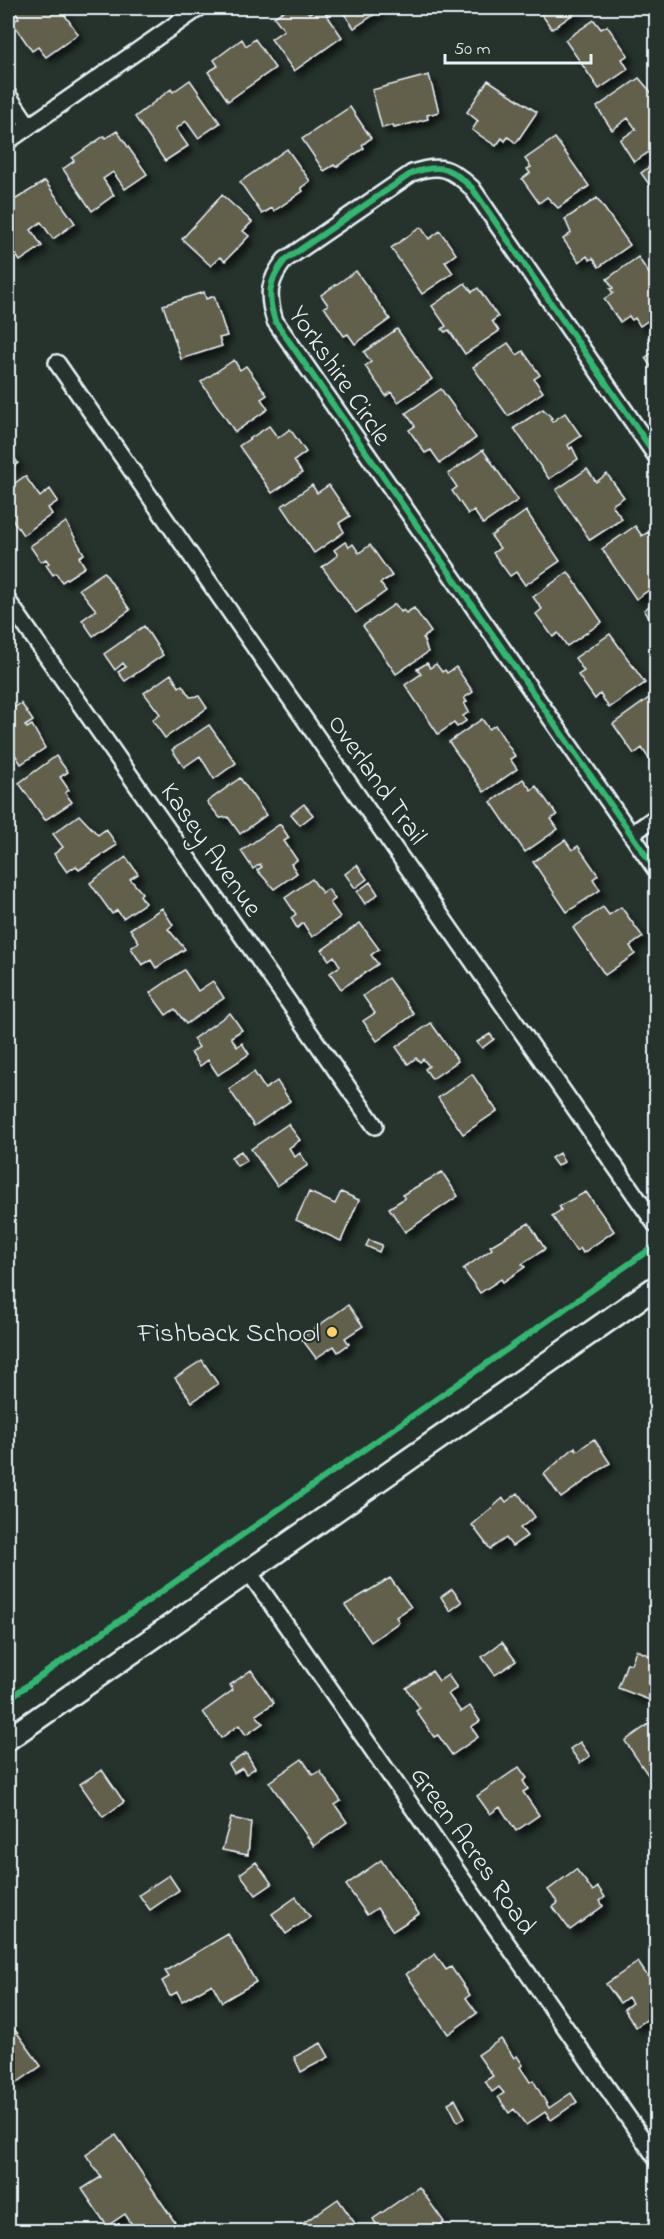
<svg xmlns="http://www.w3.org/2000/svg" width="664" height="2239" font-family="'Indie Flower',sans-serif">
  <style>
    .building { fill: #62604c; stroke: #e8f1f8; stroke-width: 1.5; filter: url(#shadow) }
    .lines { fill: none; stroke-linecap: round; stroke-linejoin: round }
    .street-casing { stroke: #e8f1f8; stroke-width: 20 }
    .secondary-casing { stroke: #e8f1f8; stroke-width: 26 }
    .street { stroke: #26332d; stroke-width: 15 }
    .secondary { stroke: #26332d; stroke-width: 21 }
    .cycleway-casing { stroke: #26332d; stroke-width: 10 }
    .cycleway { stroke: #33b770; stroke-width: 6 }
    .poi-dot { fill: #ffd166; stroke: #26332d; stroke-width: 2 }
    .labels { text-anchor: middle; stroke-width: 4.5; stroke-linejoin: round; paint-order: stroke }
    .street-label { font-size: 27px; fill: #e8f1f8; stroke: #26332d }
    .poi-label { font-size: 27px; fill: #e8f1f8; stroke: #26332d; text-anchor: end }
  </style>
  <defs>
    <filter id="shadow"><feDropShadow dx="5.5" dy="5.5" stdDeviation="3" flood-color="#0009"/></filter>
  </defs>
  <rect width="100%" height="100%" fill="#26332d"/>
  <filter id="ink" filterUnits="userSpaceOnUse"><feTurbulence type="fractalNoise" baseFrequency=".0167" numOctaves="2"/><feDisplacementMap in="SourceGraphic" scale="12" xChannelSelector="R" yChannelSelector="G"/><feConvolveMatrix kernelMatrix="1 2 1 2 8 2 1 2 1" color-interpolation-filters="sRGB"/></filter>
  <g filter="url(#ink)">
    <path class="building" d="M12 8H60L78 34 46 57 38 47 32 51 12 22 19 18Z
      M288 8H305L309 13 322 8 342 37 294 71 271 39 284 30 274 17Z
      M340 8H384L354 28Z
      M537 8H582L552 29Z
      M594 20 601 29 607 26 628 55 622 59 628 69 599 89 565 40Z
      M242 39 246 46 255 39 275 68 228 101 208 72 218 66 214 60Z
      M429 75 439 112 427 115 428 119 394 128 393 125 382 128 372 90Z
      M639 78 656 98V147L634 162 620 140 636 129 628 118 612 130 597 107Z
      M190 80 220 123 198 138 186 121 176 129 188 146 165 161 135 117 171 89 173 92Z
      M488 80 537 112 516 143 508 137 505 141 502 138 496 146 472 130 478 121 467 112Z
      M350 107 371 138 362 145 364 148 336 167 334 165 324 171 302 139Z
      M117 131 147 174 125 189 113 172 103 179 114 195 92 211 63 169 74 161 72 158 104 136 106 138Z
      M555 138 589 186 558 208 547 197 539 203 522 179 530 173 527 169 531 167 525 159Z
      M287 149 310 181 301 188 303 191 274 211 272 208 262 214 240 182Z
      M656 162V194L641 173Z
      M45 181 75 223 53 239 41 222 31 230 42 246 20 261 8 243V204Z
      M222 195 252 222 243 231 249 236 225 261 220 257 211 266 182 239Z
      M597 198 630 245 599 267 593 258 590 260 587 256 579 262 563 239 571 233 565 219Z
      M421 227 429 239 440 231 456 254 445 262 453 273 422 294 391 248Z
      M638 257 656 284V315L640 326 635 318 632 320 629 316 620 322 604 299 613 293 610 289 613 288 607 279Z
      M356 271 390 319 355 344 348 334 344 336 324 307 328 305 321 295Z
      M465 283 472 292 478 288 498 317 492 321 499 331 465 354 449 330 445 332 442 329 446 326 432 306Z
      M204 292 206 299 214 296 227 336 219 338 222 346 181 359 163 305Z
      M397 329 432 379 398 402 391 392 386 396 365 366 371 362 364 352Z
      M656 333V374L645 358 653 352 651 348 654 347 648 338Z
      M508 343 517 355 523 351 540 375 534 379 543 392 508 416 473 367Z
      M234 360 240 370 246 366 267 395 261 399 268 409 235 432 201 382Z
      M441 389 476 438 440 463 431 450 425 453 409 430 415 426 406 413Z
      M543 409 552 418 550 419 552 422 565 413 581 436 568 445 570 449 572 447 578 459 549 479 514 428Z
      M269 426 278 438 290 429 306 452 294 461 302 473 272 493 239 446Z
      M8 449 18 463 8 470Z
      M483 450 518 500 483 524 474 511 468 514 452 491 457 487 448 474Z
      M587 469 596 482 607 474 624 497 612 505 622 519 590 540 556 490Z
      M25 476 40 497 50 489 58 501 48 508 52 514 23 535 8 513V488Z
      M312 485 317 493 329 485 350 516 339 523 344 532 314 553 282 506Z
      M526 511 560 561 525 585 516 572 510 576 493 553 500 548 491 536Z
      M66 522 84 554 79 557 85 567 62 582 56 573 53 575 46 565 49 563 46 559 41 562 30 546Z
      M635 526 642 536 648 532 656 545V585L636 599 602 549Z
      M345 542 349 547 353 544 359 553 370 545 392 576 380 583 386 591 356 613 322 567 338 555 334 550Z
      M104 572 130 610 93 636 82 620 96 610 79 589Z
      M568 572 602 622 567 646 558 633 553 637 536 614 542 609 533 597Z
      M656 601V628L644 610Z
      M395 604 401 612 403 610 406 613 414 608 431 632 423 638 428 652 396 674 363 626Z
      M144 626 163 655 125 681 118 672 126 667 123 663 115 670 104 654Z
      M610 634 645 683 609 708 600 694 595 699 578 675 584 671 575 658Z
      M427 663 430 668 436 664 442 672 445 670 447 673 456 667 473 692 464 698 467 702 464 703 469 712 463 716 466 721 457 727 454 723 438 734 405 685 421 674 417 669Z
      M171 674 179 687 182 685 190 697 199 696 207 708 165 738 152 720 160 714 144 693Z
      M656 693V758L651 762 642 748 634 754 613 724Z
      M21 703 33 721 25 726 27 728 32 725 45 748 21 764 14 753 8 757V712Z
      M482 719 489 729 495 725 515 756 510 759 517 769 484 792 449 742Z
      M209 725 236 763 214 779 200 756 184 767 172 750Z
      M56 756 68 772 60 777 69 790 65 793 72 802 45 820 19 783Z
      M240 778 266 815 240 834 228 817 220 818 207 802Z
      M523 779 531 790 536 786 557 815 551 819 558 829 525 852 491 802Z
      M304 804 313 815 300 825 291 814Z
      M79 815 98 835 106 829 117 845 79 870 76 866 67 872 54 854 63 847 53 834Z
      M280 824 289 838 284 841 297 860 291 864 297 873 274 889 257 870 262 867 260 864 253 869 241 851Z
      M565 840 572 850 578 846 598 875 593 879 600 890 567 912 533 862Z
      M126 857 138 874 130 879 142 893 140 895 145 903 123 918 117 910 112 914 90 883Z
      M357 865 367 879 355 888 345 874Z
      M312 879 322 893 328 889 335 899 330 903 340 917 312 937 303 923 297 928 291 918 296 914 285 898Z
      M370 882 378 894 365 904 357 892Z
      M603 907 609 915 621 907 643 937 630 946 635 954 605 975 573 928Z
      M162 908 173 925 168 929 185 949 156 968 151 960 142 965 131 948 139 942 130 929Z
      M360 923 379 949 371 955 378 964 341 989 330 973 340 966 334 956 329 960 322 950Z
      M184 970 198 991 213 981 224 998 186 1024 175 1009 166 1015 150 993Z
      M388 978 414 1014 377 1041 363 1021 375 1013 363 996Z
      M230 1013 242 1030 231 1037 237 1047 242 1043 249 1054 218 1075 208 1060 200 1066 191 1053 199 1047 193 1039Z
      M431 1023 458 1061 432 1079 425 1069 429 1066 423 1059 420 1062 416 1058 408 1064 396 1047Z
      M490 1034 494 1039 482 1048 477 1042Z
      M254 1072 265 1089 277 1081 290 1101 254 1126 229 1089Z
      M472 1074 497 1111 463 1134 438 1098Z
      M288 1124 300 1140 289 1148 295 1157 300 1153 308 1165 277 1186 251 1149Z
      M241 1151 247 1160 237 1166 231 1157Z
      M559 1153 564 1162 557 1166 551 1158Z
      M442 1172 458 1196 405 1232 389 1208 405 1198 402 1195Z
      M309 1192 335 1204 341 1192 359 1200 341 1241 296 1220Z
      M586 1192 614 1231 583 1253 580 1248 576 1251 552 1216 561 1210 559 1206Z
      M529 1223 545 1249 522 1264 525 1267 503 1282 501 1279 480 1293 463 1269 492 1249 490 1246Z
      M369 1240 382 1245 379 1252 366 1246Z
      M348 1305 363 1326 345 1338 349 1344 338 1352 334 1346 316 1358 301 1338Z
      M202 1360 218 1384 192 1402 175 1378Z
      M594 1439 610 1463 561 1498 544 1474 575 1447 577 1451Z
      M518 1493 535 1517 520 1528 527 1536 512 1546 506 1538 490 1549 472 1525 503 1498 506 1502Z
      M390 1578 411 1607 396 1617 399 1622 371 1642 345 1605Z
      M452 1589 462 1602 450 1611 441 1597Z
      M502 1642 516 1661 495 1675 482 1657Z
      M636 1650 656 1658V1679L651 1677 649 1682 656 1685 652 1701 618 1688 627 1663 631 1664Z
      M251 1670 274 1703 256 1715 263 1723 246 1735 239 1725 221 1738 203 1712 233 1690 230 1685Z
      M432 1671 439 1681 448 1675 457 1688 448 1694 461 1712 470 1706 480 1721 471 1727 478 1737 452 1755 438 1735 434 1737 416 1711 420 1708 406 1688Z
      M656 1719V1773L650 1778 625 1741Z
      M580 1742 590 1756 580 1763 570 1749Z
      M246 1753 255 1768 246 1774 242 1768 234 1773 229 1764Z
      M302 1759 313 1775 320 1771 341 1801 335 1805 347 1822 314 1846 269 1782Z
      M519 1767 527 1778 523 1781 528 1789 523 1792 539 1815 516 1831 500 1807 490 1814 477 1796Z
      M102 1770 124 1802 103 1817 80 1784Z
      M231 1818 251 1822 248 1855 222 1850Z
      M381 1860 419 1914 393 1931 377 1908 367 1915 346 1885Z
      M256 1862 272 1884 256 1895 240 1874Z
      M576 1869 593 1891 598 1887 605 1897 600 1901 603 1906 570 1930 553 1907 558 1903 548 1890Z
      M169 1875 179 1890 150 1910 139 1895Z
      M296 1897 310 1917 286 1934 272 1914Z
      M228 1934 256 1982 222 2002 212 1984 182 2001 177 1992 170 1996 162 1981 169 1977 165 1971Z
      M435 1954 446 1970 451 1967 470 1995 466 1998 477 2013 448 2034 406 1974Z
      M638 1962 648 1977 656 1970V2013L636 2027 624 2009 632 2003 628 1997 620 2003 606 1984Z
      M10 2023 41 2066 15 2084 8 2073V2025Z
      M501 2039 514 2058 517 2056 523 2065 520 2067 530 2082 533 2080 549 2108 571 2093 577 2102 551 2120 545 2112 526 2125 514 2109 509 2113 498 2097 504 2093 499 2087 492 2092 485 2081 493 2076 478 2055Z
      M321 2043 329 2057 301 2072 294 2057Z
      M455 2099 465 2118 458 2122 448 2103Z
      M116 2135 180 2230 178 2232H137L125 2214 107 2226 82 2189 101 2177 86 2155Z
      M419 2187 444 2222 431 2232H381L373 2219Z
      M338 2199 361 2232H292V2231Z"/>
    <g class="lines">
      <defs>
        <path id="street" d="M655 8 656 10
          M8 95 29 126
          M8 141 199 8
          M57 363 656 1225
          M656 456 472 188C451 168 441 163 412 173L285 260C268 281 267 296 275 321L656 870
          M8 601 375 1126
          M632 834 656 817
          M249 1572 656 2158"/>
        <path id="secondary" d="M8 1739 656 1287"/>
      </defs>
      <use href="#street" class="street-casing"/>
      <use href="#secondary" class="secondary-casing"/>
      <use href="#street" class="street"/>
      <use href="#secondary" class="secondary"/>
      <defs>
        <path id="cycleway" d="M656 456 472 188C451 168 441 163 412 173L285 260C268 281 267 296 275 321L656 870
          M8 1699 656 1245"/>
      </defs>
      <use href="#cycleway" class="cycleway-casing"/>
      <use href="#cycleway" class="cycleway"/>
    </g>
  </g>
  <circle class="poi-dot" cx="332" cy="1332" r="6"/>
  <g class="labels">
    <g class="street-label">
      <text transform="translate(341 375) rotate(56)" y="9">Yorkshire Circle</text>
      <text transform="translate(378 779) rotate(55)" y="9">Overland Trail</text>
      <text transform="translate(212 849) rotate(55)" y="9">Kasey Avenue</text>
      <text transform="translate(474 1850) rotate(55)" y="9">Green Acres Road</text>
    </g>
    <g class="poi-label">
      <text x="320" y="1341">Fishback School</text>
    </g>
  </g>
  <rect width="664" height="2239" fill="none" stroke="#26332d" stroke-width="30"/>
  <rect x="15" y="15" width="634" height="2209" fill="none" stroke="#e8f1f8" stroke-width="2" filter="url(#ink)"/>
  <path d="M445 54v9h146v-9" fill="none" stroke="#e8f1f8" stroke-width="3"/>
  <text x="454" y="54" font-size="18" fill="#e8f1f8" stroke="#26332d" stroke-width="4.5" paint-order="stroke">50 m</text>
</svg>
